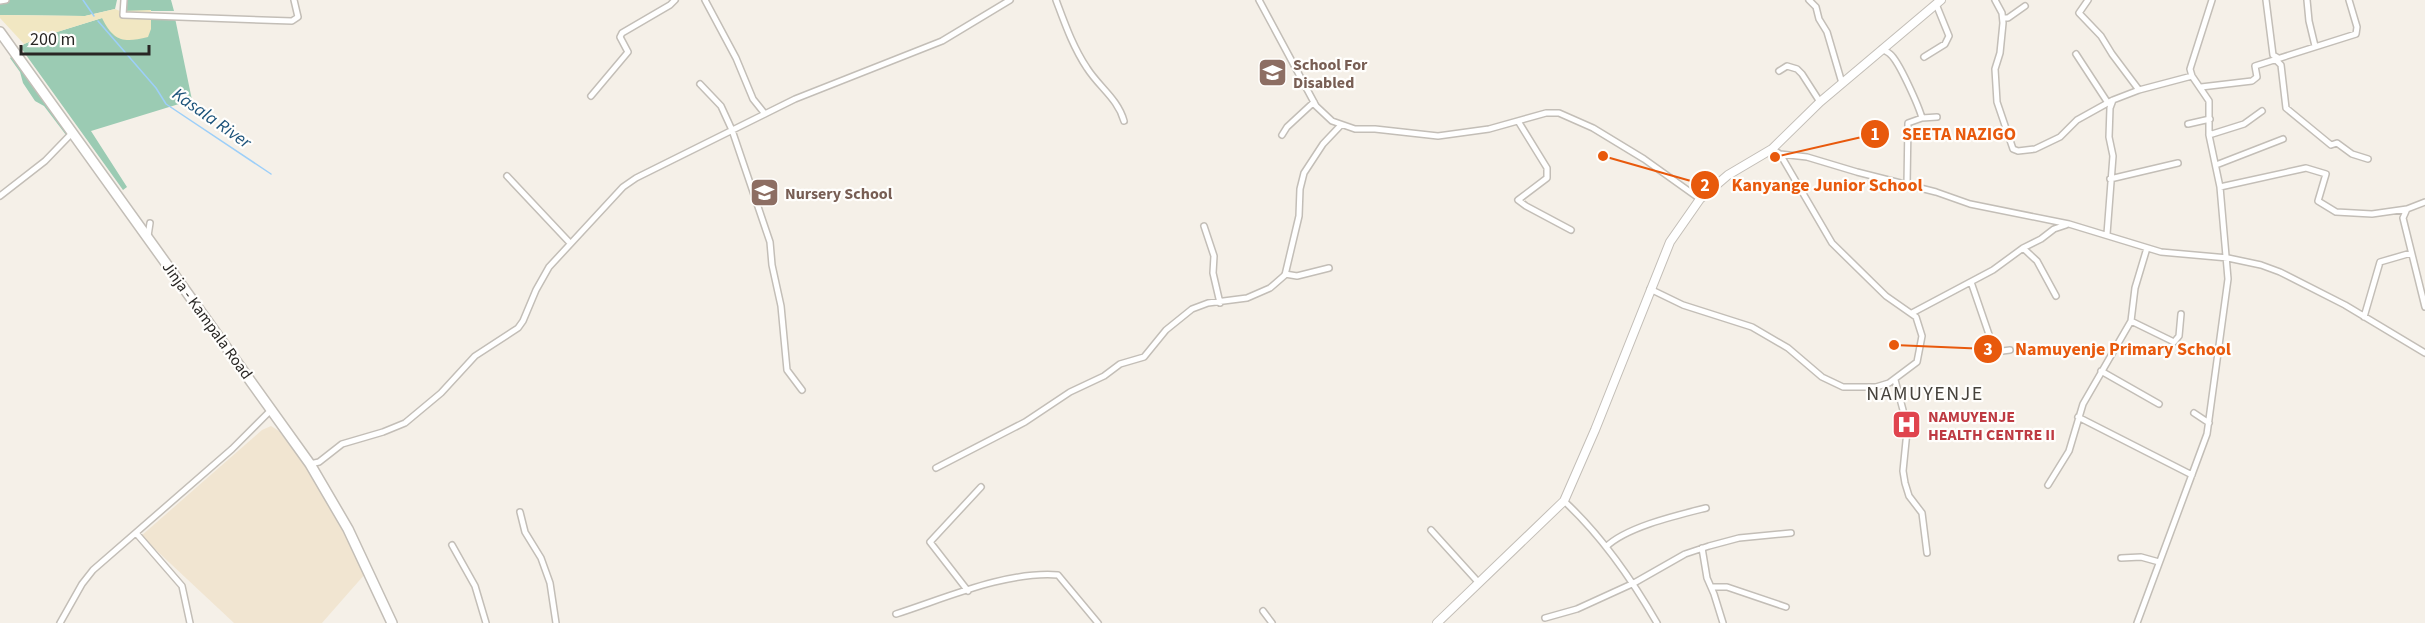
<svg xmlns="http://www.w3.org/2000/svg" width="2425" height="623" font-family="'Source Sans 3',sans-serif">
  <style>
    .industrial { fill: #f1e5d1 }
    .green { fill: #9bcbb3 }
    .sand { fill: #f1e7c2 }
    .lines { fill: none; stroke-linecap: round; stroke-linejoin: round }
    .stream { stroke: #9dcff9; stroke-width: 1.5 }
    .street-casing { stroke: #c3beb7; stroke-width: 8 }
    .secondary-casing { stroke: #c3beb7; stroke-width: 10 }
    .highway-casing { stroke: #c3beb7; stroke-width: 12 }
    .street { stroke: #fff; stroke-width: 5 }
    .secondary { stroke: #fff; stroke-width: 8 }
    .highway { stroke: #fff; stroke-width: 9 }
    .labels { text-anchor: middle; stroke-width: 4.5; stroke-linejoin: round; paint-order: stroke }
    .education-label { font-size: 16px; font-weight: bold; fill: #785e54; stroke: #fffefc; text-anchor: start }
    .street-label { font-size: 16px; fill: #282624; stroke: #fffefc }
    .health-label { font-size: 16px; font-weight: bold; fill: #be3a42; stroke: #fffefc; text-anchor: start }
    .water-label { font-size: 18px; font-style: italic; fill: #1b527a; stroke: #fffefc }
    .quarter-label { font-size: 20px; letter-spacing: 1.5px; fill: #46423c; stroke: #fffefc }
    .leader { fill: none; stroke: #e8590c; stroke-width: 2 }
    .callout-dot { fill: #e8590c; stroke: #fffefc; stroke-width: 2 }
    .mark-label { font-size: 18px; text-anchor: middle; font-weight: bold; fill: #fff }
    .callout-label { font-size: 18px; text-anchor: middle; font-weight: bold; fill: #e8590c; stroke: #fffefc; stroke-width: 4.5; stroke-linejoin: round; paint-order: stroke }
  </style>
  <rect width="100%" height="100%" fill="#f5f0e8"/>
  <path class="industrial" d="M271 426 279 431 304 464 338 518 365 574 322 623H234L141 536 262 430Z"/>
  <path class="green" d="M0 0H117L115 9 85 16 0 15Z
    M122 0H171L174 11H120Z
    M151 16 175 18 192 100 91 131 127 187 123 190 21 48 24 44 44 36 102 18Z
    M13 55 69 132 66 135 44 106 35 101 23 83 20 72 10 58Z"/>
  <path class="sand" d="M115 9 120 11 151 10V29L148 37C124 43 114 42 102 18L44 36 24 44 0 18V15L85 16Z"/>
  <g class="lines">
    <path class="stream" d="M83 0 94 16
      M98 21 156 88 166 104 271 174"/>
    <defs>
      <path id="street" d="M124 0 123 15 292 21 298 17 294 0
        M705 0 736 58 753 99 765 114
        M1056 0C1065 24 1073 47 1087 68 1099 87 1118 99 1124 121
        M1259 0 1316 106 1332 121 1355 129H1375L1438 136 1489 129 1546 113H1559L1593 128 1644 159 1700 199
        M1809 0 1816 7 1819 19 1827 32 1842 83
        M1995 0 2002 13 2003 23 2000 53 1995 69 1997 102 2013 149 2018 151 2035 149 2060 137 2077 120 2113 100 2110 108 2109 137 2113 156 2107 234
        M2088 0 2079 13 2101 36 2112 54 2139 90
        M2266 0 2273 55 2278 58
        M2307 0 2309 21 2315 46
        M0 1 6 0
        M2003 18H2008L2025 6
        M1882 49C1885 51 1888 52 1890 54 1899 61 1919 107 1922 118
        M2076 54 2108 103
        M1924 57 1945 44 1949 36 1936 4
        M2276 60 2281 65 2286 108 2331 145 2337 143 2352 154 2368 159
        M1779 71 1787 66 1797 69 1802 74 1820 102
        M700 84 721 106 732 130 770 242 772 265 781 306 787 370 802 390
        M2201 87 2252 81 2257 77 2255 66 2356 34 2357 27 2349 0
        M591 96 628 52 620 37 622 33 670 5 675 0
        M2113 100 2139 90 2192 76
        M1518 121 1547 168V178L1518 200 1526 206 1571 230
        M2188 124 2210 119
        M1282 135 1287 127 1314 102
        M2209 135 2244 124 2262 111
        M1772 149 1780 154 1807 157 1857 172 1936 192 1970 204 2069 224 2161 252 2228 258 2261 265 2280 272 2345 305 2425 353
        M2216 165 2283 139
        M507 176 570 243
        M2110 179 2178 163
        M1907 185 1908 123 1922 118 1937 117
        M2220 187 2306 168 2326 174 2318 201 2336 212 2372 214 2407 209
        M0 196 45 161 73 132
        M2425 202 2407 209 2403 218 2425 307
        M1204 226 1214 256 1213 273 1220 303
        M148 236 150 223
        M2023 248 2037 261 2056 296
        M1285 274 1297 276 1329 268
        M1971 282 1995 352 2010 350
        M1650 289 1683 305 1752 327 1788 348 1822 377 1843 387H1876L1889 383 1917 362 1922 336 1916 317 1886 296 1832 243 1780 154
        M1912 313 1993 270 2023 248 2041 239 2054 229 2066 225
        M2364 317 2380 262 2411 253
        M2131 321 2174 342 2179 336 2181 314
        M2101 371 2159 404
        M1895 380 1903 410 1907 431 1903 471 1905 483 1909 496 1922 513 1927 553
        M2194 413 2209 423
        M2078 417 2192 475
        M310 464 319 462 342 444 383 432 405 423 441 393 475 356 518 328 523 321 536 290 549 267 623 187 636 178 795 99 942 41 1010 0
        M936 468 1025 422 1070 392 1104 376 1120 364 1144 357 1166 330 1192 309 1208 303 1247 298 1270 288 1285 275 1299 216 1300 189 1304 173 1323 144 1341 125
        M2048 485 2069 451 2083 404 2131 321 2135 288 2147 248
        M1564 501C1602 536 1631 578 1657 623
        M520 512 525 532 541 558 550 583 556 623
        M1431 530 1479 583
        M136 533 182 586 190 623
        M452 545 475 586 486 623
        M1606 547C1626 527 1678 515 1706 508
        M1702 548 1707 578 1714 594 1723 623
        M2121 558 2141 557 2159 562
        M1712 587H1727L1786 607
        M968 591 930 542 981 487
        M1263 611 1272 623
        M896 614C946 598 1006 571 1058 575L1098 623
        M1545 618 1577 609 1634 583 1685 554 1709 546 1739 538 1791 533
        M60 623 82 584 93 570 232 449 272 409
        M2137 623 2207 434 2228 279 2220 187 2209 135V101L2192 76 2190 69 2212 0"/>
      <path id="secondary" d="M1437 623 1564 501 1595 430 1670 242 1700 199 1728 175 1772 149 1820 102 1941 0"/>
      <path id="highway" d="M0 32 310 464 348 529 392 623"/>
    </defs>
    <use href="#street" class="street-casing"/>
    <use href="#secondary" class="secondary-casing"/>
    <use href="#highway" class="highway-casing"/>
    <use href="#street" class="street"/>
    <use href="#secondary" class="secondary"/>
    <use href="#highway" class="highway"/>
  </g>
  <defs>
    <symbol id="school-square" viewBox="-11 -11 22 22"><rect x="-9" y="-9" width="18" height="18" rx="4" fill="#8d6e63" stroke="#fffefc"/><path d="M0-5L7-2L0 1L-7-2ZM-4 1L0 2.5L4 1V4Q0 6-4 4Z" fill="#fff"/></symbol>
    <symbol id="hospital-square" viewBox="-11 -11 22 22"><rect x="-9" y="-9" width="18" height="18" rx="4" fill="#e0444e" stroke="#fffefc"/><path d="M-5-5h3v3.5h4V-5h3V5h-3V1.5h-4V5h-3Z" fill="#fff"/></symbol>
  </defs>
  <g fill-rule="evenodd">
    <use href="#school-square" x="1256" y="56" width="33" height="33"/>
    <use href="#school-square" x="748" y="176" width="33" height="33"/>
    <use href="#hospital-square" x="1890" y="408" width="33" height="33"/>
  </g>
  <g class="labels">
    <g class="education-label">
      <text x="1293" y="70">School For<tspan x="1293" dy="18">Disabled</tspan></text>
      <text x="785" y="199">Nursery School</text>
    </g>
    <g class="street-label">
      <text transform="translate(208 320) rotate(54)" y="6">Jinja - Kampala Road</text>
    </g>
    <g class="health-label">
      <text x="1928" y="422">NAMUYENJE<tspan x="1928" dy="18">HEALTH CENTRE II</tspan></text>
    </g>
    <g class="water-label">
      <text transform="translate(212 118) rotate(35)" y="6">Kasala River</text>
    </g>
    <g class="quarter-label">
      <text x="1925" y="400">NAMUYENJE</text>
    </g>
  </g>
  <path class="leader" d="M1775 157L1875 134M1603 156L1705 185M1894 345L1988 349"/>
  <g class="callout-dot">
    <circle cx="1775" cy="157" r="6"/>
    <circle cx="1603" cy="156" r="6"/>
    <circle cx="1894" cy="345" r="6"/>
    <circle cx="1875" cy="134" r="15"/>
    <circle cx="1705" cy="185" r="15"/>
    <circle cx="1988" cy="349" r="15"/>
  </g>
  <g class="mark-label">
    <text x="1875" y="140">1</text>
    <text x="1705" y="191">2</text>
    <text x="1988" y="355">3</text>
  </g>
  <g class="callout-label">
    <text x="1959" y="140">SEETA NAZIGO</text>
    <text x="1827" y="191">Kanyange Junior School</text>
    <text x="2123" y="355">Namuyenje Primary School</text>
  </g>
  <path d="M21 45v9h128v-9" fill="none" stroke="#282624" stroke-width="3"/>
  <text x="30" y="45" font-size="18" fill="#282624" stroke="#fffefc" stroke-width="4.5" paint-order="stroke">200 m</text>
</svg>
